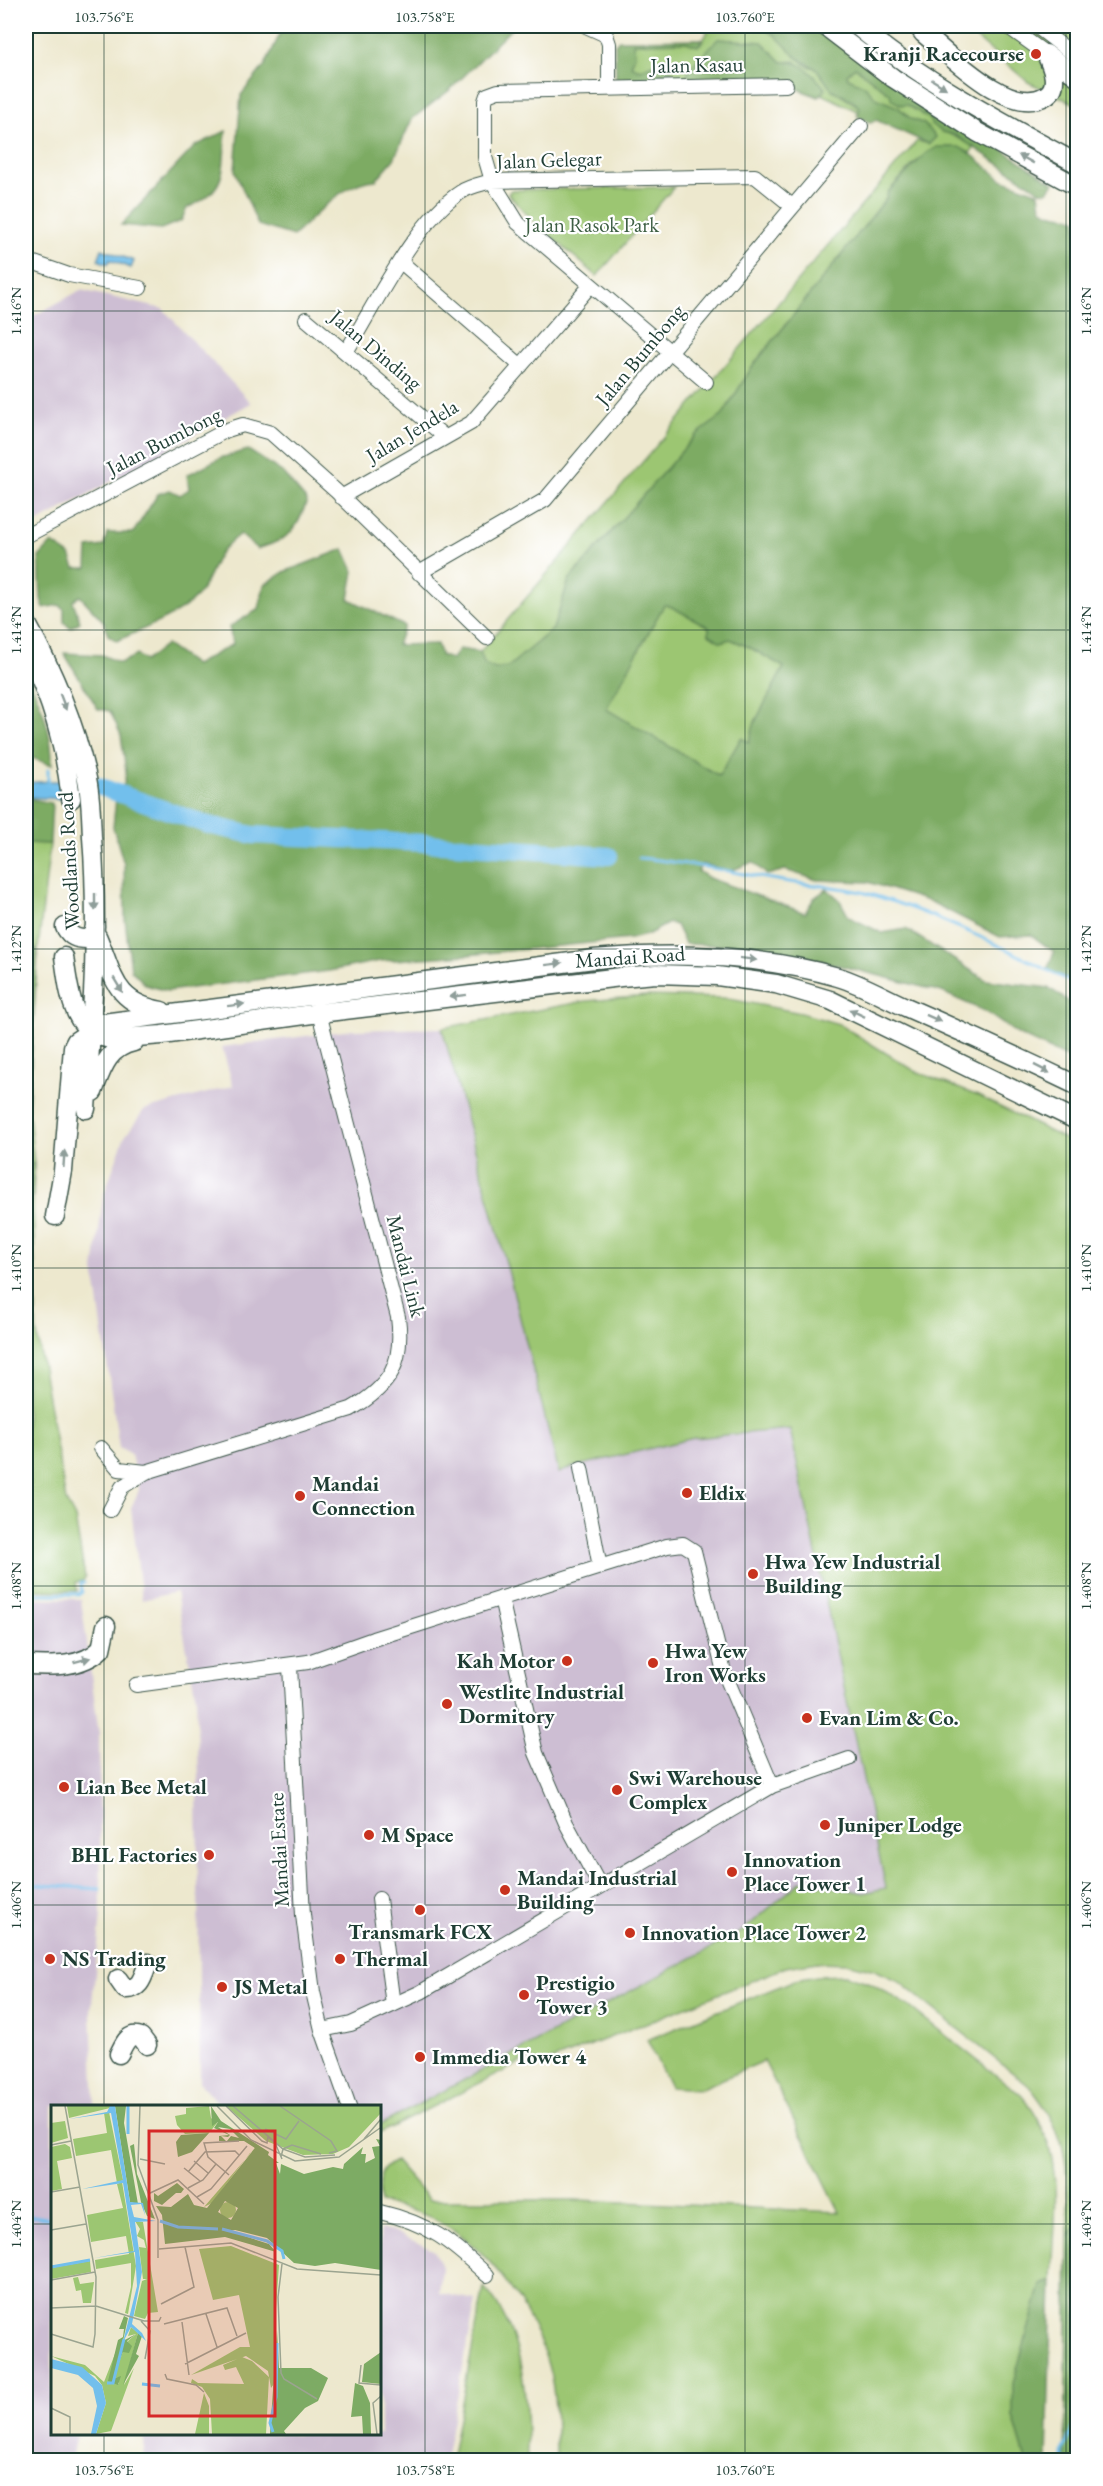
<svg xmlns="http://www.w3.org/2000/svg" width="1103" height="2486" font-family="'EB Garamond',serif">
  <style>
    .industrial { fill: #cdbed3 }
    .green { fill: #9cc672; stroke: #5e8253; stroke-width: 1.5 }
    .forest { fill: #7dab64; stroke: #4e744c; stroke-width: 1.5; fill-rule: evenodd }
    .water { fill: #72bfec; stroke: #487e90; stroke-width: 1.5 }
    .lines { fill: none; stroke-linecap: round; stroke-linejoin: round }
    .stream { stroke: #72bfec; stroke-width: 3 }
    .river { stroke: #72bfec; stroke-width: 18 }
    .minor-casing { stroke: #3e574b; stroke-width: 16 }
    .major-casing { stroke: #3e574b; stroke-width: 21 }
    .minor { stroke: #fff; stroke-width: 14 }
    .major { stroke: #fff; stroke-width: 18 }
    .oneway { fill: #8f9e9a }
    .ticks { fill: none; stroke: #1f3d34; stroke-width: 1.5; stroke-opacity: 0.45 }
    .poi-dot { fill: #c8321e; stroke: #fff; stroke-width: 2 }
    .labels { text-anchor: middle; stroke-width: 4.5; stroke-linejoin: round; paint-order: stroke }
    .poi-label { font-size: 21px; font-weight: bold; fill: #1f3d34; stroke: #fff; text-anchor: start }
    .street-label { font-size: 21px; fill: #1f3d34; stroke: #fff }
    .park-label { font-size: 21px; fill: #3e5f44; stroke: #fff }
    .inset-river { fill: none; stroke: #72bfec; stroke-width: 3 }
    .inset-road { fill: none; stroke: #9ba490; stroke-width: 1.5 }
    .view { fill: #d62828; fill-opacity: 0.15; stroke: #d62828; stroke-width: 3 }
    .inset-edge { fill: none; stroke: #1f3d34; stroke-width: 3 }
    .neatline { fill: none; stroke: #1f3d34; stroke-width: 2 }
    .ticks-label { font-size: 15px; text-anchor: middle; fill: #1f3d34 }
  </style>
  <rect width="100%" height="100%" fill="#fff"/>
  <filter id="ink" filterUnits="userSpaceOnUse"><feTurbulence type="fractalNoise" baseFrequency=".0167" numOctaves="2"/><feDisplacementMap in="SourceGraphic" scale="12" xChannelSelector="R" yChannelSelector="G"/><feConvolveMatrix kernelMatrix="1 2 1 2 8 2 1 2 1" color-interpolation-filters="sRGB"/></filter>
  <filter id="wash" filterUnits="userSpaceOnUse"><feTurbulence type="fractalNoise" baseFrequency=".008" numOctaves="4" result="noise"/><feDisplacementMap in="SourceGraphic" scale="24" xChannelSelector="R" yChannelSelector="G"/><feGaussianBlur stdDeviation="1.35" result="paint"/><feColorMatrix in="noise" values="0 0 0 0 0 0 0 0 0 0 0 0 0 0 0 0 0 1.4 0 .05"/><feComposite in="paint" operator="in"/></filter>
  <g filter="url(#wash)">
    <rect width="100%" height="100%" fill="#ede8ce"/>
    <path class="industrial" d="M81 290 163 309 251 403 26 529V320Z
      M442 1028 508 1270 559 1473 573 1467 694 1438 790 1429 886 1888 864 1893 801 1881 741 1932 380 2125V2106H220L200 2083 197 1789 199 1778 196 1698 176 1592 142 1600 131 1508 139 1490 131 1455 119 1448 94 1270 103 1197 124 1138 144 1110 233 1086 222 1047 352 1030Z
      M26 1598 81 1599 99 1734 101 1915 91 2013 95 2106H52V2434H76L71 2460H26Z
      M380 2229 395 2232 435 2251 442 2267 439 2293 476 2300 445 2460H143L145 2434H380Z"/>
    <path class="green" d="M697 26H759L775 35 806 65 817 69 831 89 861 108 859 112 822 94 826 89 795 61 782 62 762 42 718 39 688 81 672 82V73L640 71 631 66 635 55 633 43 686 42 701 44 708 31Z
      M962 26H1077V105L1028 82Z
      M855 67 890 94 901 105 907 104 931 119V124C945 134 960 138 975 147L970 153C932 133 912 167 888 192L886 199 752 367 722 416 696 435 569 580 553 629 508 667 496 669 484 665 480 652 917 141 929 144 936 137 924 124 911 119 899 108 876 98 864 85 848 78 847 74Z
      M674 187 597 276 533 221 508 194 511 190Z
      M664 605 670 606 709 627V634L721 642 730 639 749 647 784 667 755 722 749 743 741 739 719 776 606 709Z
      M26 843 50 844 38 950 26 948Z
      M647 996 724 998 801 1013 839 1024 915 1071 978 1096 1077 1145V2225L1068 2238C1067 2175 1073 2138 1029 2086L897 1980 875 1970 847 1963 817 1962 786 1967 551 2061 536 2065 530 2058 380 2133V2125L741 1932 801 1881 864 1893 886 1888 790 1429 694 1438 573 1467 559 1473 508 1270 442 1028 586 1001Z
      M26 1106 28 1107 34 1164 26 1163Z
      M33 1197 36 1328 66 1501 75 1518 85 1577 83 1581 76 1582 77 1591 26 1590V1199Z
      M845 1975 871 1983 906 2004 1021 2095C1068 2148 1054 2216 1052 2281L1041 2285 1013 2416 1026 2460H556C556 2429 557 2396 548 2365 533 2311 488 2245 436 2220 418 2211 399 2207 380 2203 380 2180 374 2173 395 2161L429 2200H578L840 2212 764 2061 700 2089 670 2087 647 2040 795 1980 817 1976Z
      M484 2287C526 2334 527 2401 527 2460H451Z"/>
    <path class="forest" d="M313 26H514L451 89 412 119 394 159 376 180C343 181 317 215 293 236L258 225 235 171 241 95 265 65 281 32Z
      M759 26H812L1054 183 1047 192 1040 191 955 135 942 132 931 124 930 119 907 105H901L892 100 890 94 855 67 847 74 848 78 864 85 876 98 899 108 911 119 924 124 936 137 929 144 876 120 871 123 857 116 860 108 853 101 831 89 817 69 797 58 775 35Z
      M702 39 698 46 686 42 633 43 635 55 631 66 640 70 660 60 671 66 672 82H618L616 79 615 44 619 40Z
      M718 39 762 42 782 62C804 60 812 74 826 89L819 97 800 90 789 82 688 81V70Z
      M226 131C222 171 229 190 187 208L181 221 161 229 121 225 195 146Z
      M937 147H959L970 153 1001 179 1039 193 1041 208C1054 218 1064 213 1077 220V983L1047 970 1054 952 1031 935 1000 937 931 902 868 882 817 880 785 870 767 875 753 862 730 871 702 864 698 871 709 878 805 913 814 898 827 889 839 899 849 917 882 933 906 929 986 980 1049 988 1068 1001 1077 1023V1062L1019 1035 984 1011 942 992 822 961 739 946 685 944 676 925 669 923 647 935 630 939 467 955 380 961 329 971 167 991 146 985 131 970 125 919 124 864 113 827 116 798 124 784 126 772 121 735 110 711 98 709 64 653 102 655 120 663 137 655 145 661 166 645 195 665 233 644 229 627 259 609 264 585 284 572 344 549 354 571 349 599 404 626 397 645 437 644 441 656 452 659 459 649 480 652 485 665 496 669 508 667 553 629 569 580 696 435 722 416 752 367 886 199 888 192 926 153ZM664 605 670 606 709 627V634L721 642 730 639 749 647 784 667 755 722 749 742 741 738 719 776 606 709Z
      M248 450 282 472 307 501C295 534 290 538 257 549L240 534C212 555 217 565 201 591 186 614 141 629 117 641L108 635 104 622 80 596 73 601 80 622 70 628 64 622V609L59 605 44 608 41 599 39 557 52 543 70 555 75 568H87L88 548 104 546 107 533H133L158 494 170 490 180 495 189 489 187 475 220 458Z
      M26 672C40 701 53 732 52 765L26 756Z
      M26 798 52 803 50 844 26 843Z
      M26 948 38 950 28 1107 26 1106Z
      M26 1163 34 1164 33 1197 26 1199Z
      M1077 2225V2460H1065L1068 2238Z
      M1052 2281 1047 2460H1026L1013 2416V2383L1041 2285Z"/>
    <path class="water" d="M102 249 134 261 131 268 110 260 108 264 98 260Z
      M50 781H62V799L26 797V783Z"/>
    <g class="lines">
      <path class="stream" d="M48 782V769
        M639 858C688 862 735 873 783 881 811 886 842 886 869 894 938 914 1014 952 1078 986
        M26 1594H79L82 1592 81 1583H84
        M26 1884 100 1889
        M26 2215 52 2219
        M1064 2460 1063 2453 1078 2414"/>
      <path class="river" d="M98 786 208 825 253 835 426 843 609 856"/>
    </g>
  </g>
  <g filter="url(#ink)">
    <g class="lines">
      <defs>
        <path id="minor" d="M586 26 606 35 609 44V88
          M1007 26 1046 54
          M1036 26 1078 58
          M26 260 69 275 140 288
          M401 262 521 366
          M306 319 445 437
          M346 352C375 305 415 221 461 192 470 186 482 184 492 181L755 176 792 206
          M706 382 518 223 492 181 485 157V101L487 95 498 91 786 85
          M341 497 471 423 591 285
          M26 536 227 430 243 425 271 433 336 491 487 638
          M419 573 545 500 861 126
          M101 1448 119 1469 146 1472
          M581 1468 600 1567
          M110 1510 122 1487 146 1472 351 1409C391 1386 404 1363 398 1317L319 1013
          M501 1598 536 1753 566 1823 600 1886
          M290 1666 303 1915 313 1992 322 2030 349 2106
          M136 1685 308 1662 373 1639 600 1567 667 1546 683 1544 694 1551 724 1672 772 1786
          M379 1899 393 2005
          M322 2030 351 2024 421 1992 772 1786 849 1759
          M380 2212C430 2224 450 2241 487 2275"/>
        <path id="major" d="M825 26 893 78 977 132 1078 187
          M857 26C923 81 1002 123 1078 164
          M918 26 923 33C950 55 1009 117 1045 96 1061 87 1052 67 1046 54
          M1046 54 1078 77
          M26 622C52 669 74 721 86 774 91 794 91 816 92 837 99 927 92 1019 86 1109
          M26 649C51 695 65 746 71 799
          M65 927C71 937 76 939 87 939L93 934 95 926
          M97 936C114 975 113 1003 162 1011
          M64 957C69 989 71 1035 112 1039L162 1035 319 1013 621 977 656 974 717 976 776 984 830 1000 1078 1121
          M93 1092C102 1069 107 1048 134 1042
          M55 1216 63 1171 73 1047 76 1041 103 1023 594 959C676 952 758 954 838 977 862 984 885 998 908 1008 965 1033 1022 1059 1078 1086
          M26 1665C50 1666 82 1668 101 1649L106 1626
          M118 1979 125 1989C141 1990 143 1976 148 1963
          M119 2054C124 2044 128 2032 141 2037L147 2045"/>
      </defs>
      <use href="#minor" class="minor-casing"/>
      <use href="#major" class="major-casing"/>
      <use href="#minor" class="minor"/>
      <use href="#major" class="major"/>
    </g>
    <defs><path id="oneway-solid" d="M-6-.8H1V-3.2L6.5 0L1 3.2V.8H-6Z" transform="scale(1.5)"/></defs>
    <g class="oneway">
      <use href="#oneway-solid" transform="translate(939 84) rotate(32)"/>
      <use href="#oneway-solid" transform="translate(1026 159) rotate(-151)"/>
      <use href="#oneway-solid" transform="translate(63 702) rotate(69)"/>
      <use href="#oneway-solid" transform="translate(95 902) rotate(90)"/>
      <use href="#oneway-solid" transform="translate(748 959) rotate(7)"/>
      <use href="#oneway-solid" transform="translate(554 964) rotate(-7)"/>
      <use href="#oneway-solid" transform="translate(118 985) rotate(59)"/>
      <use href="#oneway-solid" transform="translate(458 996) rotate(173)"/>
      <use href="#oneway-solid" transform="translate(236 1005) rotate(-7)"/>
      <use href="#oneway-solid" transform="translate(857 1013) rotate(-154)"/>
      <use href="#oneway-solid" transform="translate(933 1018) rotate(24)"/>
      <use href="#oneway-solid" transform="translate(1042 1069) rotate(27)"/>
      <use href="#oneway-solid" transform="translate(64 1159) rotate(-86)"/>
      <use href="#oneway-solid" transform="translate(82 1660) rotate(-15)"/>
    </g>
  </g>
  <path class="ticks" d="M104 26V2106M425 26V2460M745 26V2460M1066 26V2460M26 311H1078M26 630H1078M26 949H1078M26 1268H1078M26 1586H1078M26 1905H1078M26 2224H52M380 2224H1078M104 2434V2460"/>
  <g class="poi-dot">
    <circle cx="1036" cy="54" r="6"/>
    <circle cx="687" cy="1493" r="6"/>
    <circle cx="300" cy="1496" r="6"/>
    <circle cx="753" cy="1574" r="6"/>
    <circle cx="567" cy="1661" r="6"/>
    <circle cx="653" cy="1663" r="6"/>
    <circle cx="447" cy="1704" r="6"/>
    <circle cx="807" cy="1718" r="6"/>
    <circle cx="64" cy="1787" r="6"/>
    <circle cx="617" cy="1790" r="6"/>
    <circle cx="825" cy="1825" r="6"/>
    <circle cx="369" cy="1835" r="6"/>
    <circle cx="209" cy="1855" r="6"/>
    <circle cx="732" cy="1872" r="6"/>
    <circle cx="505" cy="1890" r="6"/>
    <circle cx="420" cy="1910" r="6"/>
    <circle cx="630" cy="1933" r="6"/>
    <circle cx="50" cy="1959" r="6"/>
    <circle cx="340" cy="1959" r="6"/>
    <circle cx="222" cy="1987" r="6"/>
    <circle cx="524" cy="1995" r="6"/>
    <circle cx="420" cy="2057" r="6"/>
  </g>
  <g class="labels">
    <g class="poi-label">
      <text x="1024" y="61" text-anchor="end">Kranji Racecourse</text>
      <text x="312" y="1491">Mandai<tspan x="312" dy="24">Connection</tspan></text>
      <text x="699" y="1500">Eldix</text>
      <text x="765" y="1569">Hwa Yew Industrial<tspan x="765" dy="24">Building</tspan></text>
      <text x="665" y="1658">Hwa Yew<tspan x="665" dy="24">Iron Works</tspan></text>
      <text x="555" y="1668" text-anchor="end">Kah Motor</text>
      <text x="459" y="1699">Westlite Industrial<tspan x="459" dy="24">Dormitory</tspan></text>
      <text x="819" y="1725">Evan Lim &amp; Co.</text>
      <text x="629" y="1785">Swi Warehouse<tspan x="629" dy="24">Complex</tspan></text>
      <text x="76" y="1794">Lian Bee Metal</text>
      <text x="837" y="1832">Juniper Lodge</text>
      <text x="381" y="1842">M Space</text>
      <text x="197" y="1862" text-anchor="end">BHL Factories</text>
      <text x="744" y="1867">Innovation<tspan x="744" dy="24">Place Tower 1</tspan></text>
      <text x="517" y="1885">Mandai Industrial<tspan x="517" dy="24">Building</tspan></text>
      <text x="420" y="1939" text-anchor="middle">Transmark FCX</text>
      <text x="642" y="1940">Innovation Place Tower 2</text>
      <text x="62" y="1966">NS Trading</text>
      <text x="352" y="1966">Thermal</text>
      <text x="536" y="1990">Prestigio<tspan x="536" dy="24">Tower 3</tspan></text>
      <text x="234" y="1994">JS Metal</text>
      <text x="432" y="2064">Immedia Tower 4</text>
    </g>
    <g class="street-label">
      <text transform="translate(697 65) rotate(-1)" y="7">Jalan Kasau</text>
      <text transform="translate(549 160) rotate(-2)" y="7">Jalan Gelegar</text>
      <text transform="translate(376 350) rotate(40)" y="7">Jalan Dinding</text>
      <text transform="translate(640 355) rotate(-50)" y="7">Jalan Bumbong</text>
      <text transform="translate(412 431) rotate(-31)" y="7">Jalan Jendela</text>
      <text transform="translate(164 441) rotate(-27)" y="7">Jalan Bumbong</text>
      <text transform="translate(69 861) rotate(-93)" y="7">Woodlands Road</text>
      <text transform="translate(630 957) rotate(-4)" y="7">Mandai Road</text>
      <text transform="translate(406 1266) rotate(76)" y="7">Mandai Link</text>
      <text transform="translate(279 1850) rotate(-93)" y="7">Mandai Estate</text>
    </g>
    <g class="park-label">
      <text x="592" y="232">Jalan Rasok Park</text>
    </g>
  </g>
  <g transform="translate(51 2105)">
    <rect width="330" height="330" fill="#ede8ce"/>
    <path d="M16 1H59V3L18 13ZM158 1 160 13 166 18 158 28 134 29 126 20 124 11 135 9V3ZM175 1H330V8L298 42 282 49 252 50 215 36ZM58 7 72 75 66 78 60 45 25 51 22 34 56 28 53 8ZM14 16 17 33 0 38V18ZM195 35 209 43 199 48 161 98 153 102 204 43ZM14 39 19 42 21 53 6 56 11 84 0 86V42ZM71 77 85 161 77 209 74 208 80 182V158L45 164 44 155 78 149 75 131 40 137 36 110 72 103 66 79ZM169 105a8 8 0 1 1 16 0a8 8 0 1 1-16 0ZM84 116 92 117 107 207 97 208 94 214 83 211 91 176 96 174H92L88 142 95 143 93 135 86 131 89 124ZM180 141 228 160 223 233 227 255 225 276 220 283 217 266 195 251 140 270 189 242H199L188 190 162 195 148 144ZM39 156 40 167 0 174V163ZM27 172 29 179 43 177 40 198H32L30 185 25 186 22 173ZM80 222 87 228 73 280 83 263 60 326 45 329 55 298 51 280 44 271 0 251 34 260 53 277 69 236 59 272 68 279V272L64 273 65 265 72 247 78 245 77 236 85 229 77 231ZM191 252 201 256 218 272 215 329H161L159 294 151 282 140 278 141 274 147 278 193 279 185 262 174 265 172 260ZM153 288 158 301V329H144Z" fill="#9cc672"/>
    <path d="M64 1H75L73 18 87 99 79 97ZM160 1 170 16 218 47 217 50 228 58H225L229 69 230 59 253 69 282 62 292 64 293 59 312 42 310 49H315L314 58 324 53 321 42 329 41 325 34 330 35V165L284 158 264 161 243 158 216 133 184 125 178 126 218 139 225 147 174 132 114 139 111 110 105 101 120 102 137 89 143 100 156 103 204 43 193 36H176L180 31 188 33 179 24 167 22 179 30 177 32 170 31 175 36H168V31L178 30 163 23 167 17 161 21ZM174 96 187 103 180 115 167 107ZM158 28 141 47 127 52 125 37 130 30ZM83 39 86 69 104 114 96 111 90 97 79 41ZM126 78 133 84 130 88H125L111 100 103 96V88L107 91ZM73 211 77 213 72 236 85 229 76 236 81 241 78 248 72 247 65 265 64 273 70 271 67 280 57 276 67 235 72 232 73 224H68ZM226 225 228 263H260L277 273 267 296 254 303 233 326 235 329H219ZM87 228 91 231 85 249 88 251 72 280ZM330 247V279L311 277 313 259ZM304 278 312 281 319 298 320 329H312L311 311 300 312Z" fill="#7dab64" fill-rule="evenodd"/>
    <path d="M59 1H64L79 97 92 98 94 110 90 99 80 100 83 112 105 116 84 117 91 167 81 219 91 228 95 236 80 222 72 237 86 181 84 147 43 153 83 146 72 78 31 84 72 75 60 8 18 14 56 7ZM0 254 31 262 51 280 55 298 45 329H40L46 301 42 283 27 270 0 263Z" fill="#72bfec"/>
    <path class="inset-river" d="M77 1V29M109 116 127 122 167 124M171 124 216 136 231 146 233 154M0 162 39 155M56 278H62L73 234M91 279 109 281M222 327 219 318 225 292 226 238"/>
    <path class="inset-road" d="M89 1 87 60 107 115V153M166 1 200 35 244 56 288 52 329 23M175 1 211 36 216 38 217 32 224 38 231 54M182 1 232 44 241 40 270 49M229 1 280 36 286 46 278 48M214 24 235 34 248 16M313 34 330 14M0 40 20 36M230 52 232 44 254 52 284 50M89 54 114 59M143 56 157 68M133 63 149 76M137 67 154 47 184 46 188 50M178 70 157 52 153 38 188 36M137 83 152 75 165 59M0 87 29 82M97 89 127 75 153 99M146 92 160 84 196 41M0 125 35 119M108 144 180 138 246 164 330 170M231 159 227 192 230 268 233 274 266 294M0 175 44 167M110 199 143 182 134 142M0 203 45 201 93 216M155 209 166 242M90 216 99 226 94 254M93 216H108L110 212M131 217 138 270M113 219 176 203 186 231M0 229 42 242 44 229 45 172 14 1M134 259 195 228M310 260 308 278 330 280M114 269 116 274 145 280 153 287M0 303 19 312V329M326 329 322 298 330 291"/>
    <path class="view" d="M98 26H224V311H98Z"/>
    <rect width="330" height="330" class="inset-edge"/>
  </g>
  <rect width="1103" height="2486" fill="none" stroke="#fff" stroke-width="66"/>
  <rect x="33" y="33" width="1037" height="2420" class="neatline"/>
  <g class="ticks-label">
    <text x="104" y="22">103.756°E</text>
    <text x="425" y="22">103.758°E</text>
    <text x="745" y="22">103.760°E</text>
    <text transform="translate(16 311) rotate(-90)" y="5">1.416°N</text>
    <text transform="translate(1086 311) rotate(-90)" y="5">1.416°N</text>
    <text transform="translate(16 630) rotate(-90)" y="5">1.414°N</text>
    <text transform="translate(1086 630) rotate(-90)" y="5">1.414°N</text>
    <text transform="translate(16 949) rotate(-90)" y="5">1.412°N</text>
    <text transform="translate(1086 949) rotate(-90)" y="5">1.412°N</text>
    <text transform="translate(16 1268) rotate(-90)" y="5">1.410°N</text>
    <text transform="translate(1086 1268) rotate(-90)" y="5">1.410°N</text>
    <text transform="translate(16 1586) rotate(-90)" y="5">1.408°N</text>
    <text transform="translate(1086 1586) rotate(-90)" y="5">1.408°N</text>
    <text transform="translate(16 1905) rotate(-90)" y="5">1.406°N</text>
    <text transform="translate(1086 1905) rotate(-90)" y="5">1.406°N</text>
    <text transform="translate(16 2224) rotate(-90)" y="5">1.404°N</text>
    <text transform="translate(1086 2224) rotate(-90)" y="5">1.404°N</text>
    <text x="104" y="2475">103.756°E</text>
    <text x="425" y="2475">103.758°E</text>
    <text x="745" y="2475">103.760°E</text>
  </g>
</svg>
